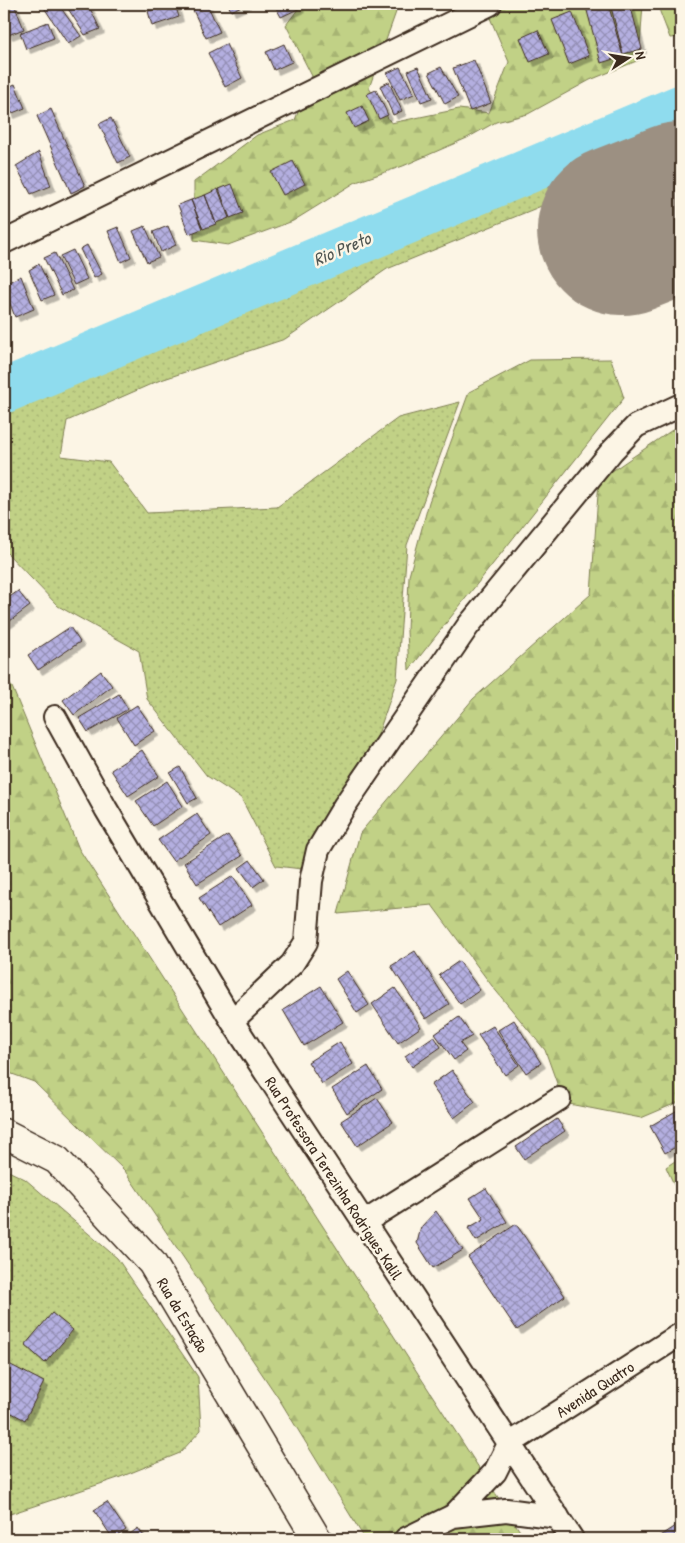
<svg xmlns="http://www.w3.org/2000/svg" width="685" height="1543" font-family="'Patrick Hand',sans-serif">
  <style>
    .grass { fill: url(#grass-dots); stroke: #7e7e52 }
    .forest { fill: url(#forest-firs); stroke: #7e7e52 }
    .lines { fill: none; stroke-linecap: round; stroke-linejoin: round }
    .river { stroke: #8fdcee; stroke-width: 45 }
    .runway { stroke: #9c9082; stroke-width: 170 }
    .building { fill: url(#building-cross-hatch); stroke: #3b2a1e; filter: url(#shadow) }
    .minor-casing { stroke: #3b2a1e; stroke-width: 26 }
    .primary-casing { stroke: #3b2a1e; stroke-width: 31 }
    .minor { stroke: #fcf5e5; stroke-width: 22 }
    .primary { stroke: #fcf5e5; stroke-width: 28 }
    .labels { text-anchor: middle; stroke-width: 5; stroke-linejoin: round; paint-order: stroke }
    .street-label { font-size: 16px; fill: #3b2a1e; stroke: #fcf5e5 }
    .water-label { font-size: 18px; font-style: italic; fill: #505652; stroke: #fcf5e5 }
  </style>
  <defs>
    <pattern id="grass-dots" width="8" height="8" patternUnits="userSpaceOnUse" patternTransform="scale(1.25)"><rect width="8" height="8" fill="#c1d186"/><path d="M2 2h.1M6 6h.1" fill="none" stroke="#a7b473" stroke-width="1.8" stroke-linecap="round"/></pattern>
    <pattern id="forest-firs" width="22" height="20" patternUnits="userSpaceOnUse" patternTransform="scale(1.25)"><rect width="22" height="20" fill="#c1d186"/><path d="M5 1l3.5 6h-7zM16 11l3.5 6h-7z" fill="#a7b473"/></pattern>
    <pattern id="building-cross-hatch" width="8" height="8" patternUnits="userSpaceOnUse" patternTransform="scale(1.25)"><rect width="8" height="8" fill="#b4afe0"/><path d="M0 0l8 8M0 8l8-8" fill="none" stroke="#948fb5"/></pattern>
    <filter id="shadow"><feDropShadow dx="4.5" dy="4.5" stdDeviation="0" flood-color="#0004"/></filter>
  </defs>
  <rect width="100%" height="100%" fill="#fcf5e5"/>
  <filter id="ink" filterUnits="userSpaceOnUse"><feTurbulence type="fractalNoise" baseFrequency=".02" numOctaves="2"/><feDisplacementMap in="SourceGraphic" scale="10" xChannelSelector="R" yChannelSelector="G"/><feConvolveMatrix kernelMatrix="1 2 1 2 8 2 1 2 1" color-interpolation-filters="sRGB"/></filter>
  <g filter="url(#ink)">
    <path class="grass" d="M681 127V149L387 269 285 339 158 381 67 421 61 456 109 462 147 513 277 507 398 418 460 402 407 545 397 679 374 746 302 869 276 866 241 798 207 776 147 699 139 651 58 606 7 553 4 552V411Z
      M4 1169 25 1179 117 1258 198 1377 201 1430 180 1453 118 1478 4 1516Z"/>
    <path class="forest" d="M302 4H392L396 12 369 88 391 123 459 109 489 113 509 62 484 4H540L542 9 556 4H643L639 60 590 80 528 114 496 122 467 138 403 166 356 182 293 221 228 245 194 240V182L257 135 295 120 312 76 286 25Z
      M657 4H681V37L670 38Z
      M611 359 624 398 409 670 407 631 409 576 429 502 469 392 530 360Z
      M681 424V1101L641 1118 564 1103 545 1050 492 986 432 905 338 914 360 833 473 699 591 594 599 480Z
      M4 678 12 687 79 849 525 1539H365L279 1399 125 1171 34 1082 4 1071Z
      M681 1157V1200L666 1167Z"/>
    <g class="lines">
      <path class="river" d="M4 391 681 107"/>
      <path class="runway" d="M622 230 681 207"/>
    </g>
    <path class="building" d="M8 4H14L24 29 8 35 4 24V5Z
      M46 4H58L81 36 68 44 43 6Z
      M65 4H88L100 29 85 35Z
      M172 4H175L179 17 152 26 148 11Z
      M207 4 220 32 206 38 193 10Z
      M228 4H246L231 11Z
      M274 4H298L300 8 281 17Z
      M599 4H608L623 56 601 63 586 7Z
      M622 4H630L642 49 623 54 611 7Z
      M572 12 589 56 569 64 552 20Z
      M48 22 54 38 26 49 20 33Z
      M538 30 549 54 530 62 520 38Z
      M226 44 242 78 225 87 208 53Z
      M284 44 292 62 274 70 266 52Z
      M474 60 491 103 470 111 453 68Z
      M400 67 414 94 400 100 387 73Z
      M418 67 432 98 421 102 408 71Z
      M441 67 458 97 445 104 429 73Z
      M389 82 402 111 393 115 380 86Z
      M15 84 25 108 10 114 4 98V89Z
      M376 90 388 115 379 119 367 94Z
      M362 106 369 121 354 128 347 113Z
      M51 109 85 186 71 193 37 116Z
      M111 118 130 157 118 163 99 124Z
      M39 152 51 186 31 194 16 166Z
      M293 161 305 184 283 195 271 172Z
      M232 184 243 213 230 218 219 189Z
      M218 189 229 218 216 223 205 195Z
      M205 195 216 224 203 229 191 200Z
      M191 200 202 229 189 234 178 205Z
      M145 226 159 257 147 262 133 231Z
      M168 226 176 245 161 252 153 232Z
      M118 227 131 257 121 262 108 231Z
      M87 245 102 274 94 278 80 249Z
      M73 250 87 279 74 285 60 256Z
      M55 253 73 290 62 295 44 258Z
      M39 264 54 295 42 300 29 270Z
      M21 276 34 309 15 317 4 288V284Z
      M18 591 30 606 6 624 4 620V601Z
      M70 627 80 642 38 670 28 655Z
      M101 671 112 686 74 715 63 700Z
      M119 694 128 709 88 732 79 718Z
      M137 705 155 731 134 745 117 718Z
      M142 750 159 776 128 796 111 770Z
      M180 767 197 798 188 803 170 773Z
      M167 781 183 806 153 826 136 801Z
      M197 814 211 835 173 861 158 840Z
      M228 835 242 856 197 884 184 863Z
      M250 860 264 879 253 887 239 868Z
      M233 876 252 905 218 927 199 898Z
      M415 951 449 1004 426 1019 391 966Z
      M459 961 480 990 460 1004 439 975Z
      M347 971 369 1005 357 1013 336 979Z
      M321 986 343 1022 304 1046 283 1010Z
      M395 988 421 1027 398 1043 372 1004Z
      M459 1017 472 1036 460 1043 466 1051 454 1060 435 1034Z
      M514 1020 541 1063 526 1073 498 1030Z
      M493 1026 519 1065 505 1075 478 1035Z
      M434 1036 441 1047 412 1067 405 1056Z
      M340 1042 353 1064 322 1084 308 1062Z
      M368 1066 382 1089 347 1113 332 1089Z
      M452 1070 475 1102 454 1118 431 1085Z
      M377 1098 393 1122 357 1146 341 1121Z
      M681 1108V1144L665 1153 650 1126Z
      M557 1119 565 1131 524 1159 516 1147Z
      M486 1188 507 1222 476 1241 468 1228 484 1219 470 1198Z
      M436 1211 463 1250 433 1268 417 1243 421 1227Z
      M516 1224 565 1296 517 1330 468 1257Z
      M52 1313 73 1330 45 1363 25 1345Z
      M7 1363 44 1382 25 1420 4 1409V1370Z
      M107 1502 126 1530 113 1539 94 1510Z
      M681 1522V1539H655Z
      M138 1528 146 1539H123Z"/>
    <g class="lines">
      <defs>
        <path id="minor" d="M4 242 490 4
          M55 717 106 809 232 1021 572 1539
          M232 1021 292 964 306 942 311 881 318 850 345 805 468 626 612 451 636 426 681 405
          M363 1223 559 1099
          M453 1516 495 1472 509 1444 681 1334
          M406 1539 453 1516 506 1510 558 1517"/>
        <path id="primary" d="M4 1133 57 1160 152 1263 317 1539"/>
      </defs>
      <use href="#minor" class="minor-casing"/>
      <use href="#primary" class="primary-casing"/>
      <use href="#minor" class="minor"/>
      <use href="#primary" class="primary"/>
    </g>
  </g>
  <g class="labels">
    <g class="street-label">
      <text transform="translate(334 1178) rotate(57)" y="6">Rua Professora Terezinha Rodrigues Kalil</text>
      <text transform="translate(183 1315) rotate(59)" y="6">Rua da Estação</text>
      <text transform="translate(595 1389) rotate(-33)" y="6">Avenida Quatro</text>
    </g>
    <g class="water-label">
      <text transform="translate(342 249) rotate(-23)" y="6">Rio Preto</text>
    </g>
  </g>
  <rect width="685" height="1543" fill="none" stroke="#fcf5e5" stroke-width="20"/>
  <rect x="10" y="10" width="665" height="1523" fill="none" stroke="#3b2a1e" stroke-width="2" filter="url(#ink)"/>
  <g transform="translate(628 58) rotate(78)" stroke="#fcf5e5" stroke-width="4" paint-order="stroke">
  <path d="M0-4L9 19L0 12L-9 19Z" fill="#3b2a1e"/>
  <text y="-8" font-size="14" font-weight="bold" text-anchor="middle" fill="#3b2a1e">N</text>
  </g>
</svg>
